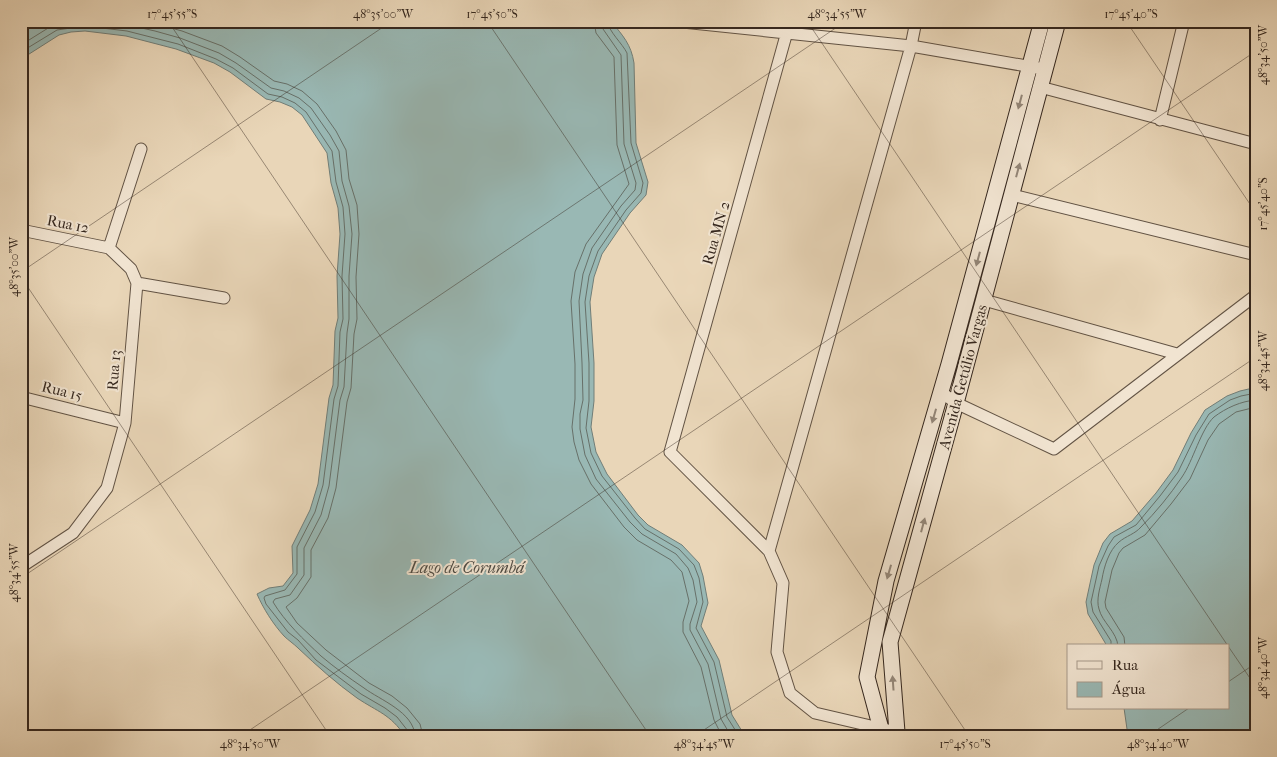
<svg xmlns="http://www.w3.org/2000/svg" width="1277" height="757" font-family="'IM FELL French Canon',serif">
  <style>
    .water { fill: #99b8b4; stroke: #717e78 }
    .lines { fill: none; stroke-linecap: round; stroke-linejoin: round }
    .shore { stroke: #677069; stroke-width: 1 }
    .street-casing { stroke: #625344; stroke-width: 13 }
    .secondary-casing { stroke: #35271e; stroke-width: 17 }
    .street { stroke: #f1e4d1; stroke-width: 11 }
    .secondary { stroke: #f1e4d1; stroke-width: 15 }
    .oneway { fill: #938678 }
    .ticks { fill: none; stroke: #35271e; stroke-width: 1; stroke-opacity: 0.45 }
    .labels { text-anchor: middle; stroke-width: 4; stroke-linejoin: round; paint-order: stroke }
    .street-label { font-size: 15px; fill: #35271e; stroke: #f1e4d1 }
    .water-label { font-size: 16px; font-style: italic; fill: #4e4b44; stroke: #f1e4d1 }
    .neatline { fill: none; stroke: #35271e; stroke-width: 2 }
    .ticks-label { font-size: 12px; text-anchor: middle; fill: #35271e }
  </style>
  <rect width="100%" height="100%" fill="#e9d6b8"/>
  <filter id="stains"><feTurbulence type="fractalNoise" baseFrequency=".004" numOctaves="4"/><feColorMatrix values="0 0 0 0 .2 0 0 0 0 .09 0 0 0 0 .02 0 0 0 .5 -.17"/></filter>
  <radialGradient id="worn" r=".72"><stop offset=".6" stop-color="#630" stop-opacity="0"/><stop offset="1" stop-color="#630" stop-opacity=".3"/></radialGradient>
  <path class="water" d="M21 21H611C623 36 631 44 634 63L636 143 648 182 646 195 630 213 602 254 594 277 590 302 594 363V401L591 427 596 452 607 474 638 515 648 525 682 545 699 563 703 576 708 603 701 626 719 660 732 715 745 736H405C390 714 378 712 357 698 336 683 317 666 298 648 294 644 288 640 284 636 273 624 263 608 257 594L269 588 283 586 293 573 292 546 310 510 318 484 329 398 333 385 335 331 338 318 337 276 340 234 338 208 331 183 327 153 302 115 292 107 280 102 266 99 230 72 214 63 176 49 126 36 85 31 71 32 59 35 26 56 21 57Z
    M1253 388 1256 389V736H1128L1124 708H1228V646H1107L1088 614 1086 602 1094 565 1103 543 1110 534 1132 521 1156 493 1173 470 1191 433 1205 410 1227 396 1240 391Z"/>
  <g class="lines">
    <path class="shore" d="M96 21 128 25 155 31 180 38 219 53 236 63 271 88 284 91 299 98 311 108 330 135 339 151 342 181 349 206 352 234 349 276V319L347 333 344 387 340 400 329 486 321 515 304 548V575L290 595 275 599 273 602C285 622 304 640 321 656 334 667 349 678 364 688 380 700 414 712 415 736
      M146 21 182 31 222 46 240 57 274 81 287 84 302 91 317 104 336 131 346 150 349 179 357 205 359 234 356 277 357 319 354 334 351 388 347 402 336 488 328 518 311 550V577L297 598 286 607 297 623 326 650 369 683 392 696 407 708 420 724 423 736
      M594 21 596 33 614 57 617 145 629 184 586 244 575 272 571 301 575 364V399L572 427 574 442 579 460 591 484 624 527 637 540 671 560 682 572 689 601 683 622V632L701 667 714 720 722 736
      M601 21 603 29 621 55 624 144 636 183 635 190 621 206 592 248 583 274 579 301 582 363 583 400 580 414V429L585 455 596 479 630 522 642 534 676 554 688 568 693 580 697 602 690 624V630L708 664 721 719 731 736
      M607 21C609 32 622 43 627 53L631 143 643 183 641 193 626 210 598 251 589 276 585 302 589 363V401L586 428 591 453 602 476 635 518 645 529 679 549 694 565 699 578 703 602 696 628 714 662 727 717 739 736
      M21 45 53 25 68 21
      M21 52 57 30 85 26 127 31 178 44 216 59 233 68 268 94 282 97 295 103 306 112 332 151 336 182 343 207 345 234 342 276 343 319 340 332 338 386 334 399 323 485 315 512 297 547V574L285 590 265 596 264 598 266 604 288 632 298 640 316 660 361 694 385 708 397 717 408 731 409 736
      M1111 646V641L1093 612 1091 602 1099 566 1108 546 1114 537 1136 525 1160 496 1178 472 1196 435 1209 414 1230 400 1241 396 1256 393
      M1118 646C1117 632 1102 622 1099 609 1096 600 1100 588 1102 579 1104 567 1109 550 1119 542 1126 536 1135 534 1141 527 1156 512 1170 495 1182 477 1193 461 1201 429 1214 417 1226 408 1241 401 1256 400
      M1125 646 1124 637 1106 608 1105 602 1112 570 1119 553 1123 548 1145 535 1171 504 1190 479 1208 440 1219 424 1236 412 1256 407"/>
    <defs>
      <path id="street" d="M673 21 911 46 1038 68
        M790 21 670 452 769 551 783 583 777 652 790 693 815 713 888 730
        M1040 87 1256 144
        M1160 120 1184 21
        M1012 195 1256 255
        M21 230 109 248
        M137 283 224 298
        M984 300 1177 354
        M941 392 956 403 1054 449 1256 295
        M21 397 125 423
        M769 551 911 46 916 21
        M21 567 73 533 107 488 125 423 137 283 131 269 109 248 141 149"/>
      <path id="secondary" d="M881 729 867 677 886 581 949 364 1042 21
        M897 732 890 642 956 403 1058 21"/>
    </defs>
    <use href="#street" class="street-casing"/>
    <use href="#secondary" class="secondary-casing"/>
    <use href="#street" class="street"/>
    <use href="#secondary" class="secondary"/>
  </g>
  <defs><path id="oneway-solid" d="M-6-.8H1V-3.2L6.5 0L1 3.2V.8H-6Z" transform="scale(1.25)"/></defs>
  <g class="oneway">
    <use href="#oneway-solid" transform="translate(1020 102) rotate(105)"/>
    <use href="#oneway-solid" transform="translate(1018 170) rotate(-75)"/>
    <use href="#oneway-solid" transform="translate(978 259) rotate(105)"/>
    <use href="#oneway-solid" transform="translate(934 416) rotate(106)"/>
    <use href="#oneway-solid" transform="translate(923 525) rotate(-75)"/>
    <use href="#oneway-solid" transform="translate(889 572) rotate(106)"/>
    <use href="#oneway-solid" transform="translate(893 683) rotate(-94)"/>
  </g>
  <path class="ticks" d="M168 21 650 736M487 21 969 736M807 21 1228 646M1126 21 1256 213M21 272 392 21M21 277 330 736M21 578 846 21M1228 646 1256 687M1228 682 1256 663M241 736 1256 51M695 736 1256 357M1148 736 1189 708"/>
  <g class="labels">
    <g class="street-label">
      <text transform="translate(68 224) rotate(11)" y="5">Rua 12</text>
      <text transform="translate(716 233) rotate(-74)" y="5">Rua MN 2</text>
      <text transform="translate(114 370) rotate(-85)" y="5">Rua 13</text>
      <text transform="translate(963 377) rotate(-75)" y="5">Avenida Getúlio Vargas</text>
      <text transform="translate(62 391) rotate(14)" y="5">Rua 15</text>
    </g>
    <g class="water-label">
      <text x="467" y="573">Lago de Corumbá</text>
    </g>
  </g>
  <rect width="1277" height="757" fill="none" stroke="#e9d6b8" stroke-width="55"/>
  <rect x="1067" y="644" width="162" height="65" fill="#f1e4d1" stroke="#a69889"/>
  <rect x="1077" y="661" width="25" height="8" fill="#f1e4d1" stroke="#a69889"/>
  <text x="1112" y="670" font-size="15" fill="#35271e">Rua</text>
  <rect x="1077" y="682" width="25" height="15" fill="#99b8b4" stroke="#a69889"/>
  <text x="1112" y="694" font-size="15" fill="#35271e">Água</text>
  <rect x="28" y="28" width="1222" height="702" class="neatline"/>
  <g class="ticks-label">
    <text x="172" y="18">17°45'55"S</text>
    <text x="383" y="18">48°35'00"W</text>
    <text x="492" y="18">17°45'50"S</text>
    <text x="837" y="18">48°34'55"W</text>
    <text x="1131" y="18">17°45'40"S</text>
    <text transform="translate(1263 55) rotate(-90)" y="4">48°34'50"W</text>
    <text transform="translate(1263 204) rotate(-90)" y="4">17°45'40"S</text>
    <text transform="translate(14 267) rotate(-90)" y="4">48°35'00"W</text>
    <text transform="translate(1263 361) rotate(-90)" y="4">48°34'45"W</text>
    <text transform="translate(14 573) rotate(-90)" y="4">48°34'55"W</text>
    <text transform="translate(1263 668) rotate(-90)" y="4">48°34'40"W</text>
    <text x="250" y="748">48°34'50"W</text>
    <text x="704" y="748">48°34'45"W</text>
    <text x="965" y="748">17°45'50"S</text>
    <text x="1158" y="748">48°34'40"W</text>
  </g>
  <rect width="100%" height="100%" filter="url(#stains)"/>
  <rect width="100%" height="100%" fill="url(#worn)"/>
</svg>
